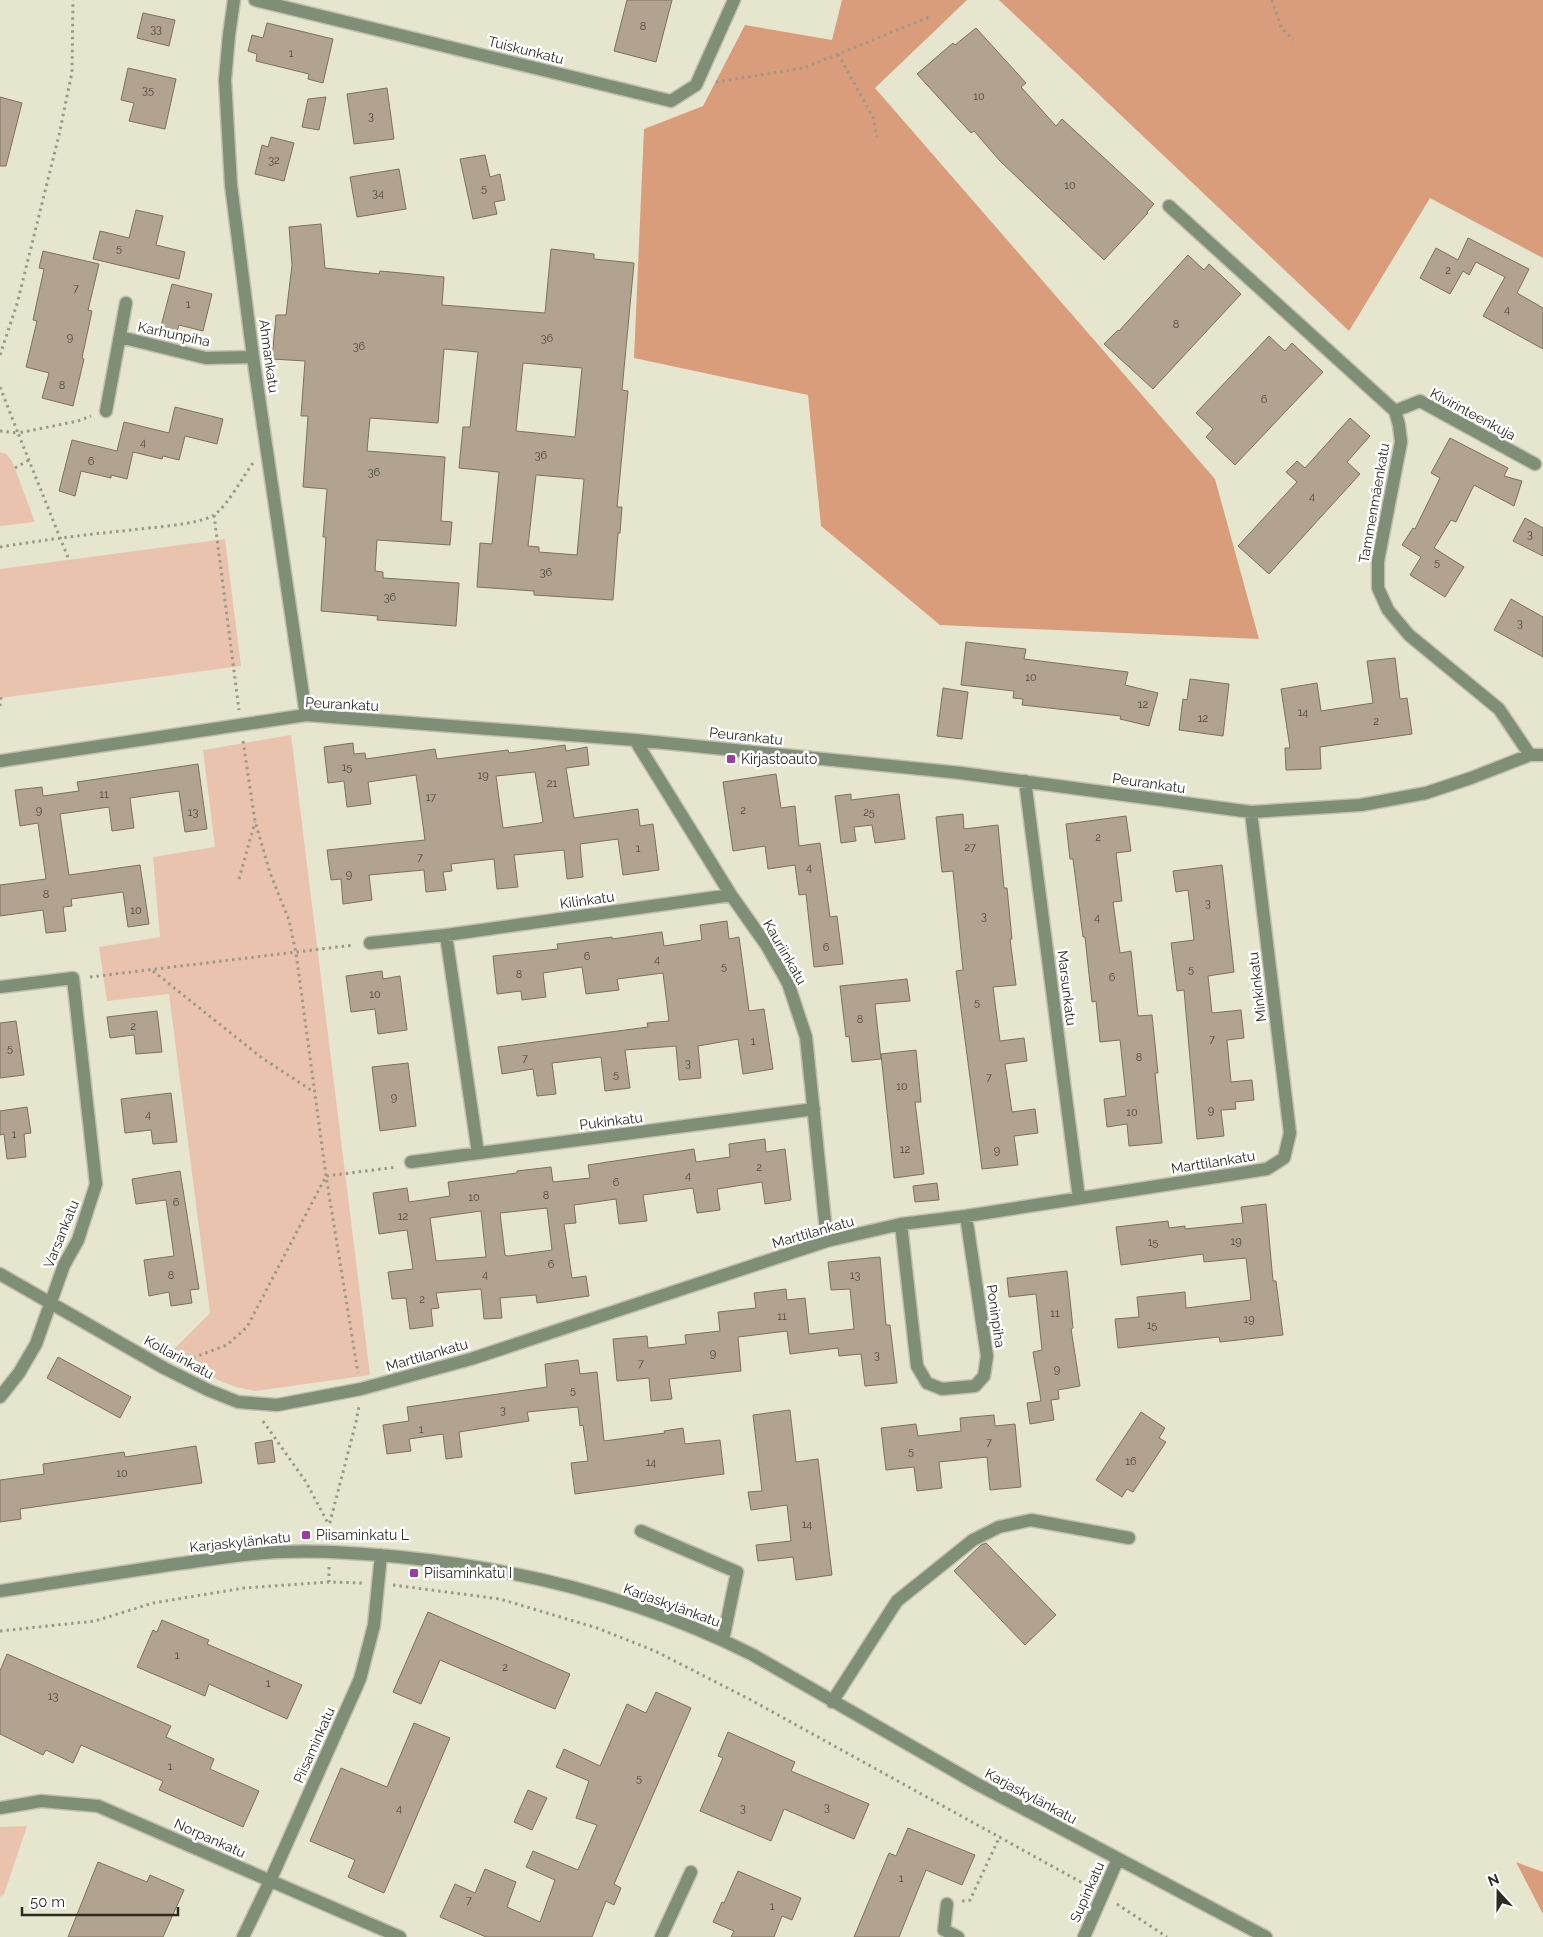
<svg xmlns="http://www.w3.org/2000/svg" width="1543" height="1937" font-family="Raleway,sans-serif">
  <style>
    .green { fill: #eac3af }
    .forest { fill: #da9d7c }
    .building { fill: #b1a390; stroke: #7d705e; fill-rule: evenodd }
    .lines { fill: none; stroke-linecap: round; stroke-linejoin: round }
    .minor-casing { stroke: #c1c0ac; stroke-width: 15 }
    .path { stroke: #9b9a89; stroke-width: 3; stroke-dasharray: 2.5 4; stroke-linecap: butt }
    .minor { stroke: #7f8e76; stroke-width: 12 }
    .poi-dot { fill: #9b3ba3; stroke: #fff; stroke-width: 2 }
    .labels { text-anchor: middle; stroke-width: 5; stroke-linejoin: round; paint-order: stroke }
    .number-label { font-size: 11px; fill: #4d493e }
    .street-label { font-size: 14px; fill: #2c2b23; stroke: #fff }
    .poi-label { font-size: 14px; fill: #2c2b23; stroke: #fff; text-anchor: start }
  </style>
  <rect width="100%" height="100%" fill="#e6e5ce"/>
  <path class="green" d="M0 452 6 454 12 461 35 522 0 526Z
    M225 539 241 666 0 698V569Z
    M291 735 370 1375 255 1391 236 1387 220 1381 171 1352 210 1313 169 994 107 1001 99 947 160 937 153 857 215 847 203 750Z
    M27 1826 4 1894 0 1897V1827Z"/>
  <path class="forest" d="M842 0H967L875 88 1215 479 1259 639 940 625 821 526 808 395 634 358 644 129 703 106 745 25 832 40Z
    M999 0H1543V258L1430 198 1349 331Z
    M1516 1862 1543 1872V1914Z"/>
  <path class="building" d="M627 0H672L656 62 614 51Z
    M143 13 175 20 169 46 137 38Z
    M267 23 333 39 323 83 308 79 309 74 256 61 257 54 248 51 252 35 263 38Z
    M976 28 1026 83 1021 87 1056 126 1062 119 1154 204 1147 212 1148 213 1104 260 1000 161 974 131 971 133 917 74 953 43 955 45Z
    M128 68 176 79 165 129 129 121 134 103 121 100Z
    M387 88 394 139 354 144 347 94Z
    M0 97 22 103 6 166H0Z
    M326 97 319 130 302 127 308 99Z
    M271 137 294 143 284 181 255 174 262 145 268 147Z
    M485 155 490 177 500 174 505 200 494 202 497 214 473 219 460 159Z
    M399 169 406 209 357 217 350 177Z
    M136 210 163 216 156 245 185 252 179 279 93 259 100 231 129 238Z
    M321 224 325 268 379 274 380 271 444 277 442 305 545 313 551 249 594 254V259L634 263 622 390 628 391 617 507H622L620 533H618L613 600 534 595V591L477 587 480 543 492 544 499 472 459 468 463 427H470L478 352 444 349 438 423 370 418 367 451 445 457 441 521 452 522 450 545 377 540 375 571 383 572V578L459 583 456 626 377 620 378 616 321 611 326 537H323L327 489 303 487 308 416H301L305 361 272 359 276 315H286L292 265 289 227ZM523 363 582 368 575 437 516 431ZM536 475 584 479 577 555 539 552V547L528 546Z
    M1468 238 1529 269 1517 293 1543 308V349L1483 316 1505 277 1476 262 1469 275 1463 271 1450 294 1420 278 1436 248 1458 260Z
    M43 251 99 264 88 310 92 311 82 358 84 359 73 406 42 398 49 373 26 367 37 321 33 320 44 269 39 268Z
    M1188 255 1204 270 1209 264 1241 294 1153 389 1104 344 1118 330 1119 331Z
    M172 284 212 294 203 331 179 325 176 334 160 330Z
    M1269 336 1285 351 1292 343 1323 372 1235 465 1206 437 1213 429 1196 413Z
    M175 407 223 419 217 444 185 436 179 460 163 456 162 459 133 452 127 479 111 475V478L81 471 75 496 59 491 72 440 117 451 124 422 169 433Z
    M1350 418 1370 436 1347 462 1360 474 1269 574 1238 546 1297 482 1286 472 1297 461 1305 468Z
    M1450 438 1508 468 1504 476 1522 481 1514 506 1474 485 1456 522 1451 520 1434 548 1464 567 1445 597 1410 575 1421 557 1402 545 1413 528 1415 529 1440 478 1431 473Z
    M1525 518 1543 528V556L1513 541Z
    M1511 599 1543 617V657L1494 630Z
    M966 642 1026 649 1024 659 1128 672 1125 685 1158 693 1149 726 1120 719 1121 716 1022 705 1023 699 1013 698 1014 691 961 685Z
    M1395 658 1400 699 1407 698 1412 734 1320 747 1321 769 1286 770 1285 748H1290L1281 689 1317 683 1321 711 1373 703 1367 661Z
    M1190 679 1229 684 1223 736 1179 730 1183 699 1187 700Z
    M943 688 968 692 962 739 937 736Z
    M353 743 354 754 365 753 366 759 435 749 437 759 508 750 509 753 565 745 566 751 587 747 589 765 566 768 574 818 638 809 640 826 653 824 659 870 623 875 618 839 580 844 583 877 567 879 564 850 514 855 518 887 497 889 494 859 451 864 452 871 443 872 446 890 426 892 424 870 369 875 372 900 343 904 341 879 331 880 327 850 425 840 416 775 368 782 371 804 347 807 344 781 328 783 324 747ZM535 772 543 822 540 823 503 828 496 776Z
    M198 764 207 829 185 832 179 791 130 798 134 828 112 831 109 807 60 814 69 875 140 865 149 924 128 927 123 892 71 899 72 906 63 907 66 931 46 933 43 910 0 916V885L46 879 38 823 20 826 15 790 42 787 43 796 79 791 77 782Z
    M776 774 781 808 795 806 799 846 820 843 830 917 837 916 843 964 814 967 806 894 799 895 795 865 768 869 765 846 733 851 723 782Z
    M851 794V800L899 794 905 839 875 843 872 825 854 827 856 841 841 843 835 796Z
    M963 814 964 829 998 825 1004 888H1007L1012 939H1010L1016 985 993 987 1000 1041 1024 1038 1027 1061 1005 1064 1012 1112 1035 1109 1038 1133 1014 1136 1018 1165 982 1169 956 971 963 970 953 871 942 872 936 817Z
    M1126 816 1131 851 1116 853 1122 901 1113 902 1120 953 1131 951 1138 1016 1152 1015 1158 1073H1155L1162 1143 1129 1146 1127 1124 1107 1127 1104 1099 1126 1096 1120 1040 1100 1042 1096 1001 1092 1002 1085 937H1083L1073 859H1070L1066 824Z
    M1222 865 1234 972 1208 976 1212 1013 1241 1010 1244 1038 1227 1040 1231 1082 1252 1080 1254 1100 1235 1102 1236 1109 1221 1110 1224 1136 1197 1139 1184 990 1177 991 1171 943 1194 940 1188 890 1176 892 1173 871Z
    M727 921 729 939 739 937 749 1011 764 1009 773 1069 743 1074 738 1039 698 1046 701 1078 679 1080 676 1046 625 1050 630 1088 605 1091 601 1057 552 1063 556 1094 537 1096 533 1069 502 1074 498 1047 648 1027 647 1023 669 1021 663 973 617 979 619 990 586 994 582 967 543 973 546 997 522 1000 521 991 497 994 493 956 558 949 557 944 612 937V939L662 932 664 946 702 940 700 925Z
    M382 971 383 979 400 976 407 1030 378 1034 375 1009 351 1012 346 976Z
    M907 979 910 1001 875 1004 881 1059 852 1062 849 1036 846 1037 840 986Z
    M157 1011 162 1052 136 1054 134 1035 110 1038 107 1017Z
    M16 1021 24 1075 0 1078V1023Z
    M916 1050 921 1102H915L924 1174 894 1178 881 1054Z
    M408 1063 416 1126 380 1131 372 1067Z
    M171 1093 177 1142 153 1144 151 1130 125 1133 121 1099Z
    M27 1107 31 1133 24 1134 26 1157 7 1159 4 1134 0 1135V1111Z
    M765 1139 766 1152 785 1149 791 1200 765 1204 762 1182 717 1189 720 1210 697 1213 693 1188 643 1195 647 1221 619 1224 616 1199 574 1205 576 1223 564 1224 572 1278 586 1276 589 1296 537 1303 536 1295 500 1298 502 1318 484 1319 481 1289 436 1293 439 1308 431 1309 433 1326 410 1329 406 1298 392 1299 388 1272 413 1269 407 1230 379 1234 373 1193 407 1188 409 1202 450 1196 448 1182 517 1173V1171L551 1167 553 1182 590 1178 588 1165 694 1149 696 1162 730 1157 729 1144ZM547 1208 552 1250 508 1256 505 1255 500 1213ZM481 1211 486 1257 436 1261 430 1218Z
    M180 1171 199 1289 190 1290 192 1303 171 1306 169 1292 149 1296 144 1260 174 1256 166 1200 136 1204 132 1179Z
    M937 1183 939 1200 915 1202 913 1186Z
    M1266 1204 1273 1281H1276L1283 1335 1220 1342 1219 1337 1118 1348 1115 1319 1139 1317 1137 1297 1185 1292 1186 1308 1251 1300 1246 1258 1204 1262 1203 1254 1121 1265 1116 1227 1168 1221 1169 1228 1185 1226V1229L1243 1223 1241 1207Z
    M880 1257 886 1325H890L897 1383 865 1386 861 1354 839 1356 838 1348 790 1354 787 1331 738 1337 741 1371 669 1379 672 1399 651 1401 649 1378 617 1381 613 1339 647 1336 648 1348 686 1344 685 1335 720 1331 718 1312 756 1308 754 1293 786 1289 787 1300 805 1298 809 1334 854 1329 850 1289 831 1290 828 1262Z
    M1067 1271 1073 1328 1071 1329 1080 1386 1058 1390 1059 1399 1051 1400 1054 1420 1030 1424 1027 1403 1041 1401 1033 1352 1042 1350 1036 1294 1009 1297 1007 1278Z
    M58 1357 131 1397 120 1418 47 1378Z
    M578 1360 580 1374 597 1372 604 1441 665 1433 664 1431 683 1428 685 1444 720 1440 724 1474 575 1494 571 1463 588 1461 583 1425 580 1426 578 1407 527 1412 529 1421 459 1432 462 1457 446 1459 443 1434 409 1439 411 1451 387 1454 383 1425 409 1421 407 1407 547 1387 545 1364Z
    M790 1410 796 1462 818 1459 832 1575 796 1580 793 1557 758 1561 756 1545 791 1541 787 1505 751 1510 748 1492 762 1491 753 1415Z
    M1141 1412 1165 1428 1159 1438 1166 1442 1133 1492 1127 1489 1122 1497 1096 1480Z
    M994 1415 995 1426 1015 1424 1021 1487 990 1490 987 1457 939 1462 942 1488 917 1491 914 1467 886 1470 881 1428 916 1424 918 1436 961 1431 960 1418Z
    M272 1440 275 1462 258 1464 255 1443Z
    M196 1446 202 1483 20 1509 21 1519 0 1522V1480L44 1474 43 1464 124 1452 125 1457Z
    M986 1543 1056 1615 1025 1645 954 1571 981 1545Z
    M428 1612 570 1674 555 1709 440 1660 421 1704 393 1692Z
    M162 1620 209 1640 207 1644 302 1685 287 1719 209 1684 205 1696 137 1667 153 1630 157 1632Z
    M7 1654 171 1726 166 1737 214 1759 210 1769 259 1791 243 1827 159 1790 163 1781 81 1745 73 1763 46 1750 43 1755 0 1734V1671Z
    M656 1692 691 1708 614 1884 621 1888 614 1905 606 1901 592 1937H486L440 1917 455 1884 475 1893 485 1869 516 1882 507 1907 540 1922 555 1880 526 1867 533 1851 578 1870 597 1825 576 1818 589 1781 556 1767 564 1749 600 1766 627 1704 646 1713Z
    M414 1723 450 1738 384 1893 348 1877 355 1860 310 1841 341 1768 387 1787Z
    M728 1732 795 1762 791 1771 869 1804 854 1839 784 1809 771 1841 700 1811 723 1758 718 1756Z
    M528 1790 547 1798 532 1830 514 1822Z
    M908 1828 975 1855 962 1885 926 1870 899 1937H854L889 1853 896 1856Z
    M98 1862 147 1882 150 1875 184 1890 163 1937H68Z
    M738 1871 801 1898 792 1920 782 1916 774 1937H731L734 1931 713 1922 722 1902 724 1903Z"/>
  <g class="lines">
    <defs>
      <path id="minor" d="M234 0 229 35 225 80 231 185 253 357 306 715
        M255 0 671 101 696 85 734 0
        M1169 206 1395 411 1399 425 1401 442 1378 561V588L1388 610 1409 635 1499 709 1530 755
        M120 337 206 358 253 357
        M106 411 126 303
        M1395 411 1420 401 1535 464
        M635 740 731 895 767 946 788 983 806 1037 827 1241
        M0 761 306 715 635 740 961 773 1251 812 1361 805 1426 793 1471 778 1530 755H1543
        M1025 781 1079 1198
        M446 935 478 1153
        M370 943 446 935 731 895
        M0 987 73 978 96 1184 78 1240 64 1265 36 1344 19 1373 0 1397
        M411 1162 814 1109
        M901 1224 917 1366 927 1383 942 1389 975 1386 984 1376 987 1356 966 1216
        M0 1274 164 1368 208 1390 238 1402 277 1405 361 1389 471 1359 827 1241 901 1224 966 1216 1267 1169 1284 1158 1290 1133 1251 812
        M641 1531 737 1572 723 1640
        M0 1591C59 1582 118 1573 176 1564 211 1560 246 1553 280 1552 321 1550 360 1553 400 1557 521 1569 644 1600 753 1655L977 1784 1266 1937
        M832 1702 897 1601 973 1540 999 1527 1031 1520 1129 1538
        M0 1808 41 1801 98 1806 400 1937
        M947 1904 944 1930 958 1937
        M243 1937 270 1881 360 1679 374 1625 381 1555
        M661 1937 691 1872
        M1084 1937 1118 1859"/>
    </defs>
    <use href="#minor" class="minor-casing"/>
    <path class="path" d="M1272 0 1281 27 1293 40
      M838 54 873 117 877 137
      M716 82 804 68 929 17
      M0 355 17 304 59 135 72 72 73 0
      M0 387 18 433 78 421 91 416
      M0 431 18 433 69 560
      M15 468 29 460
      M214 515 239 710
      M0 547C44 540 88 534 132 530 152 527 198 525 214 515 228 505 242 478 253 463
      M0 706 1 697
      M243 741 255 821 270 873 289 920 296 953 326 1176 358 1373
      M239 879 255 822
      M153 971 262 1058 314 1092
      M90 977 354 945
      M187 1360 227 1345 247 1327 326 1176 397 1167
      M263 1421 306 1482 329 1525
      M329 1536V1526L356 1422 359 1406
      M329 1567V1582
      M393 1585 500 1599 597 1628 655 1651 751 1700 1088 1886
      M0 1631 95 1621 153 1603 244 1588 329 1582 362 1583
      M962 1901 970 1900 1000 1836
      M1117 1904 1167 1937"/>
    <use href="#minor" class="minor"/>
  </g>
  <g class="poi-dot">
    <rect x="726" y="754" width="10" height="10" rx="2.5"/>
    <rect x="301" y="1530" width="10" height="10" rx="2.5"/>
    <rect x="409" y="1568" width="10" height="10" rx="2.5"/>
  </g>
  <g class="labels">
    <g class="number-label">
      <text x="643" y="30">8</text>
      <text x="156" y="33">33</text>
      <text x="291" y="57">1</text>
      <text x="148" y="94">35</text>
      <text x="979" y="100">10</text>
      <text x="371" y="120">3</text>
      <text x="274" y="164">32</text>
      <text x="1070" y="189">10</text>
      <text x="484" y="192">5</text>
      <text x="378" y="197">34</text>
      <text x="119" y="252">5</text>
      <text x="1448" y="274">2</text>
      <text x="76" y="292">7</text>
      <text x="188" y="308">1</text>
      <text x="1507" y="313">4</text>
      <text x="1176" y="328">8</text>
      <text x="70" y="341">9</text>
      <text x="547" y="342">36</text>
      <text x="359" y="350">36</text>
      <text x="62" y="389">8</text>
      <text x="1264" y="403">6</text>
      <text x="143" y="446">4</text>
      <text x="541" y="459">36</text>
      <text x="91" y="465">6</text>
      <text x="374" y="476">36</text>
      <text x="1312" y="500">4</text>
      <text x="1530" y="538">3</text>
      <text x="1437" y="566">5</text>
      <text x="546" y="576">36</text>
      <text x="390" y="601">36</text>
      <text x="1520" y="627">3</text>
      <text x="1031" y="681">10</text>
      <text x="1143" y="708">12</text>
      <text x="1303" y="716">14</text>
      <text x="1203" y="722">12</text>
      <text x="1376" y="725">2</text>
      <text x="347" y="771">15</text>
      <text x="483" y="779">19</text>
      <text x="552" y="787">21</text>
      <text x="104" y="798">11</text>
      <text x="431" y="801">17</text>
      <text x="39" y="814">9</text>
      <text x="743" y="814">2</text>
      <text x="193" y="816">13</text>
      <text x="869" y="816">25</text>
      <text x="1098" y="841">2</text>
      <text x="970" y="851">27</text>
      <text x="638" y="852">1</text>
      <text x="420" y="861">7</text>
      <text x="809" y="871">4</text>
      <text x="349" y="878">9</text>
      <text x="46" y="898">8</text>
      <text x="1208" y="907">3</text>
      <text x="136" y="914">10</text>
      <text x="984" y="920">3</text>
      <text x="1097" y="921">4</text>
      <text x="826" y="951">6</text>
      <text x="587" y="960">6</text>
      <text x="657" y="963">4</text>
      <text x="724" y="970">5</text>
      <text x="1191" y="973">5</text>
      <text x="519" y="978">8</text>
      <text x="1112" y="981">6</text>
      <text x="375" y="998">10</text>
      <text x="977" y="1006">5</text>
      <text x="860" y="1023">8</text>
      <text x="133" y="1030">2</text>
      <text x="1212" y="1043">7</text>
      <text x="753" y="1045">1</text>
      <text x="10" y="1052">5</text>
      <text x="1139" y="1061">8</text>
      <text x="525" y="1062">7</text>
      <text x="688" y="1067">3</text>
      <text x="616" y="1078">5</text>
      <text x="989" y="1081">7</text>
      <text x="902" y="1090">10</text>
      <text x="394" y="1101">9</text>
      <text x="1211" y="1114">9</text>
      <text x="1132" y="1116">10</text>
      <text x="148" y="1118">4</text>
      <text x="14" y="1138">1</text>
      <text x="905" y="1153">12</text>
      <text x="997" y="1154">9</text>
      <text x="759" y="1171">2</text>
      <text x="688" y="1179">4</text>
      <text x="616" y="1186">6</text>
      <text x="546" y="1199">8</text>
      <text x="474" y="1201">10</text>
      <text x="176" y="1206">6</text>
      <text x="403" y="1220">12</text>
      <text x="1236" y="1245">19</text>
      <text x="1153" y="1246">15</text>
      <text x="551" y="1268">6</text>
      <text x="485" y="1278">4</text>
      <text x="171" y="1279">8</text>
      <text x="855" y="1279">13</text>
      <text x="422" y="1303">2</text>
      <text x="1055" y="1317">11</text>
      <text x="782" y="1320">11</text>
      <text x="1249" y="1323">19</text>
      <text x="1152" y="1329">15</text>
      <text x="713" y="1357">9</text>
      <text x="877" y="1359">3</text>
      <text x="641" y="1367">7</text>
      <text x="1057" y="1373">9</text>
      <text x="573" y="1394">5</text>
      <text x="503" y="1414">3</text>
      <text x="421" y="1433">1</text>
      <text x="989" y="1446">7</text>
      <text x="911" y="1455">5</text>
      <text x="1131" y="1465">16</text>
      <text x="651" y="1466">14</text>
      <text x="122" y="1477">10</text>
      <text x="807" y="1528">14</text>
      <text x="177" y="1659">1</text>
      <text x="505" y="1671">2</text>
      <text x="268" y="1687">1</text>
      <text x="53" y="1700">13</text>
      <text x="170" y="1770">1</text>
      <text x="639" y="1782">5</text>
      <text x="827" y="1811">3</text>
      <text x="399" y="1812">4</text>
      <text x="743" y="1812">3</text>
      <text x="901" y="1882">1</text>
      <text x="469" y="1904">7</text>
      <text x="772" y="1910">1</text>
    </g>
    <g class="street-label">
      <text transform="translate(526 50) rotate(14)" y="5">Tuiskunkatu</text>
      <text transform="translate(174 334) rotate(12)" y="5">Karhunpiha</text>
      <text transform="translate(269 356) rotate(82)" y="5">Ahmankatu</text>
      <text transform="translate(1473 414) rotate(28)" y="5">Kivirinteenkuja</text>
      <text transform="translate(1374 503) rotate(-80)" y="5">Tammenmäenkatu</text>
      <text transform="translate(342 704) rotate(3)" y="5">Peurankatu</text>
      <text transform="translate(746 736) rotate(6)" y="5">Peurankatu</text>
      <text transform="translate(1149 783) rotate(8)" y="5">Peurankatu</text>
      <text transform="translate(587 900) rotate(-8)" y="5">Kilinkatu</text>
      <text transform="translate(785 952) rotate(60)" y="5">Kauriinkatu</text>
      <text transform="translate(1257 987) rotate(-97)" y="5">Minkinkatu</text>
      <text transform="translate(1067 988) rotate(83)" y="5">Marsunkatu</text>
      <text transform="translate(611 1121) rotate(-7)" y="5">Pukinkatu</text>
      <text transform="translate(1213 1162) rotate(-9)" y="5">Marttilankatu</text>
      <text transform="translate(813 1232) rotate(-16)" y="5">Marttilankatu</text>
      <text transform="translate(61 1234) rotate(-68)" y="5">Varsankatu</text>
      <text transform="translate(996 1316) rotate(82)" y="5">Poninpiha</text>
      <text transform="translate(427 1355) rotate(-16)" y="5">Marttilankatu</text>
      <text transform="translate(179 1357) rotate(28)" y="5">Kollarinkatu</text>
      <text transform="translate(240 1542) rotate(-6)" y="5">Karjaskylänkatu</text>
      <text transform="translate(672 1605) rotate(20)" y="5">Karjaskylänkatu</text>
      <text transform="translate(314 1745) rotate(-66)" y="5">Piisaminkatu</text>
      <text transform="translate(1031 1796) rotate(28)" y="5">Karjaskylänkatu</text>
      <text transform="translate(210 1838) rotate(24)" y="5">Norpankatu</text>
      <text transform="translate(1087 1892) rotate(-66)" y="5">Supinkatu</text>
    </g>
    <g class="poi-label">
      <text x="741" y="764">Kirjastoauto</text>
      <text x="316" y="1540">Piisaminkatu L</text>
      <text x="424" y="1578">Piisaminkatu I</text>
    </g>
  </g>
  <g transform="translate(1498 1892) rotate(339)" stroke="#ffffff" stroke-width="4" paint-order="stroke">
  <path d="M0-4L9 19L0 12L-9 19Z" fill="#2c2b23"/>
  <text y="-8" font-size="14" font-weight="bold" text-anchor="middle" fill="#2c2b23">N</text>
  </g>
  <path d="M22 1907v8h156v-8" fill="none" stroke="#2c2b23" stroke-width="2.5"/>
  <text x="30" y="1907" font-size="15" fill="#2c2b23" stroke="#ffffff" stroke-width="4" paint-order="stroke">50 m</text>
</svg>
